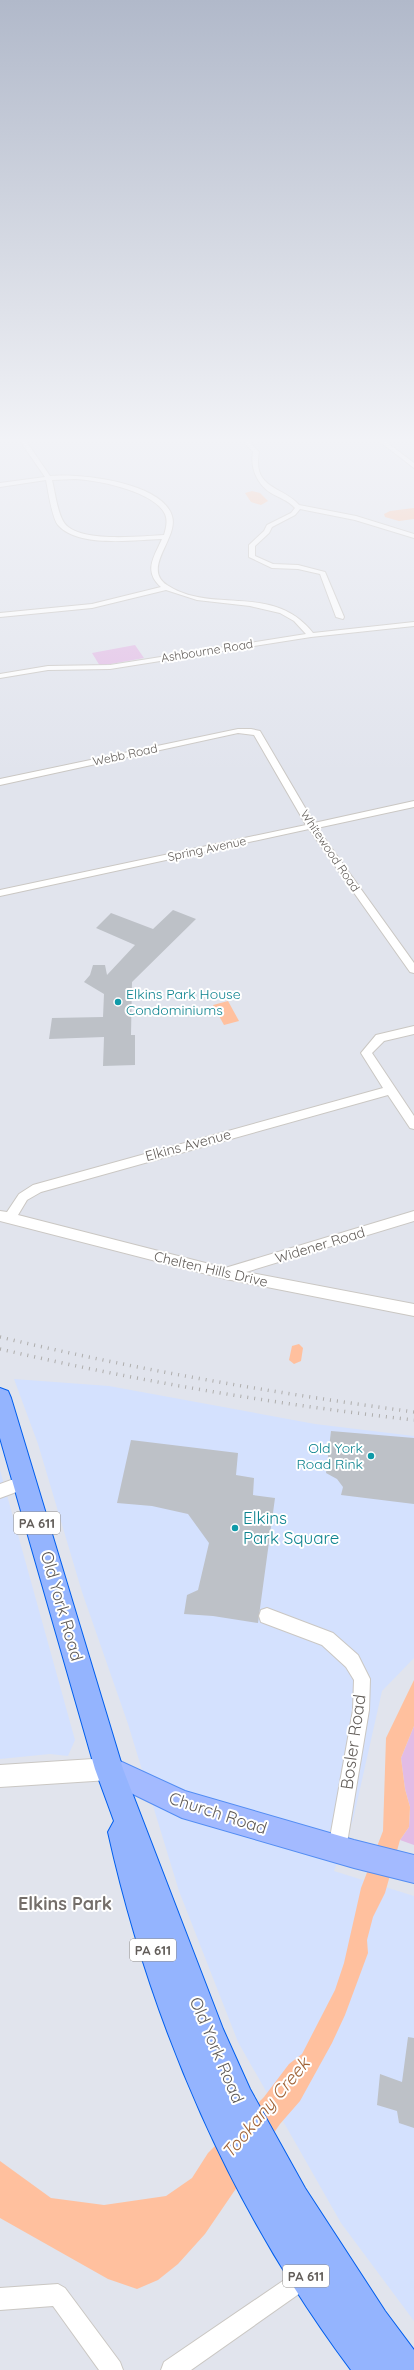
<svg xmlns="http://www.w3.org/2000/svg" width="414" height="2370" font-family="Quicksand,sans-serif">
  <style>
    .commercial { fill: #d4e1fe }
    .green { fill: #e2bce5 }
    .water { fill: #ffc09e }
    .building { fill: #bdc1c7 }
    .lines { fill: none; stroke-linecap: round; stroke-linejoin: round }
    .minor-casing { stroke: #cac7c3; stroke-width: 2 }
    .tertiary-casing { stroke: #cac7c3; stroke-width: 2 }
    .primary-casing { stroke: #538df3; stroke-width: 2 }
    .trunk-casing { stroke: #005eed; stroke-width: 2 }
    .minor { fill: #fff; fill-rule: evenodd }
    .tertiary { fill: #fff; fill-rule: evenodd }
    .primary { fill: #a3baff; fill-rule: evenodd }
    .trunk { fill: #94b4fe; fill-rule: evenodd }
    .rail { stroke: #aeadac; stroke-width: 3.5; stroke-dasharray: 1 6; stroke-linecap: butt }
    .culture-dot { fill: #0f9aa8; stroke: #fff; stroke-width: 1.5 }
    .labels { text-anchor: middle; stroke-width: 4; stroke-linejoin: round; paint-order: stroke }
    .far-street-label { font-size: 12px; fill: #625d59; stroke: #fff }
    .shield { fill: #fff; stroke: #918e8b; stroke-width: 1 }
    .shield-label { font-size: 13px; font-weight: bold; fill: #625d59 }
    .culture-label { font-size: 14px; fill: #0d838f; stroke: #fff; text-anchor: start }
    .street-label { font-size: 14px; fill: #625d59; stroke: #fff }
    .near-culture-label { font-size: 17px; fill: #0d838f; stroke: #fff; text-anchor: start }
    .near-street-label { font-size: 17px; fill: #625d59; stroke: #fff }
    .near-neighbourhood-label { font-size: 18px; font-weight: bold; fill: #746e6a; stroke: #fff }
    .near-water-label { font-size: 18px; font-style: italic; fill: #a06337; stroke: #fff }
  </style>
  <rect width="100%" height="100%" fill="#e1e4ed"/>
  <path class="commercial" d="M14 1379 109 1386 315 1424 414 1436V1658L382 1691 353 1820 334 1871 414 1896V2321L341 2223 238 2042 179 1891 128 1724 82 1592 38 1444Z
    M0 1470 75 1740 68 1756 50 1754 0 1759Z"/>
  <path class="green" d="M135 645 144 658 100 666 92 653Z
    M414 1726V1845L400 1840 409 1827 410 1807 405 1789 401 1758Z"/>
  <path class="water" d="M252 491 260 493 268 501 261 505 251 502 245 493Z
    M414 508V519L399 521 385 517 384 514 390 511Z
    M228 1001 239 1021 224 1025 213 1005Z
    M299 1344 303 1348 301 1361 294 1364 289 1360 292 1346Z
    M414 1680V1726L401 1758 405 1789 410 1807 409 1827 400 1840 385 1893 373 1917 367 1940 368 1953 345 2015 332 2043 300 2101 280 2124 205 2234 178 2264 158 2280 137 2289 108 2279 0 2218V2161L51 2198 104 2205 166 2196 192 2178 208 2153 264 2097 289 2064 302 2054 335 1990 344 1963 361 1888 383 1831 386 1738Z"/>
  <path class="building" d="M173 910 196 919 132 982 131 1035H135V1065L103 1066 104 1037 49 1039 52 1018 103 1017 104 994 84 982 90 975 93 965H105L107 975 135 945 96 928 111 913 153 929Z
    M331 1431 414 1438V1504L341 1495 343 1487 337 1479 326 1473Z
    M131 1440 238 1453 236 1475 254 1478 253 1495 275 1498 258 1623 213 1616 184 1614 187 1595 198 1590 209 1543 188 1514 152 1506 117 1503Z
    M408 2037 414 2038V2128L399 2123 397 2111 377 2105 380 2074 402 2082Z"/>
  <g class="lines">
    <defs>
      <path id="minor" d="M20 441H26L50 476C79 473 162 482 172 516 179 538 141 568 167 585 212 615 273 582 313 633L414 622V626L311 637 110 669 48 670 0 678V674L48 666 110 665 306 634 294 621 280 613 250 606 197 600 166 590 92 608 0 617V613L92 604 161 587C143 571 154 557 162 539 134 540 78 548 58 525 52 518 48 490 46 480L0 487V483L45 477ZM75 479C97 480 154 491 165 514 168 521 166 528 164 535 142 536 75 544 63 521 57 510 55 492 52 480Z
        M243 441H249L259 452C252 490 283 486 299 505L356 516 414 534V538L355 520 300 509 295 515 272 527 269 533 255 546V556L273 564 298 565 325 572 344 617 343 619 336 617 320 574 298 569 272 568 249 557V545L264 531 267 525 291 513 295 508C288 500 279 498 271 493 257 484 250 468 253 452Z
        M379 441H385L414 463V468Z
        M238 729H251L260 731 314 823 414 801V807L317 828 414 963V973L410 972 309 829 0 896V890L306 825 254 735 238 733 0 785V779Z
        M414 1026V1034L384 1041 372 1053 414 1116V1129L410 1128 388 1095 41 1192 27 1200 18 1215 225 1268 414 1211V1221L246 1272 414 1304V1316L226 1279 0 1221V1211L7 1212 19 1194 33 1185 383 1088 361 1053 376 1035Z
        M25 1475 30 1477 32 1482 30 1487 0 1498V1484Z
        M267 1608 333 1633 358 1655 370 1679 369 1710 346 1849 343 1855 337 1858 331 1855 328 1849 353 1710 354 1680 346 1667 322 1645 261 1622 259 1616 261 1610Z
        M306 2266 313 2270 317 2277 313 2284 191 2370H161L164 2362 299 2270Z
        M58 2284 65 2288 120 2362 123 2370H99L53 2306 0 2310V2288Z"/>
      <path id="tertiary" d="M109 1758 116 1762 120 1769 116 1776 109 1780 0 1787V1765Z"/>
      <path id="primary" d="M109 1756 185 1791 354 1840 414 1855V1883L354 1868 182 1818 100 1778 96 1769 100 1760Z"/>
      <path id="trunk" d="M0 1388 8 1391 11 1398 123 1769 223 2029 250 2089 305 2188 385 2311 414 2350V2370H351C232 2211 151 2025 108 1832L114 1821 95 1769 0 1438Z"/>
    </defs>
    <use href="#minor" class="minor-casing"/>
    <use href="#tertiary" class="tertiary-casing"/>
    <use href="#primary" class="primary-casing"/>
    <use href="#trunk" class="trunk-casing"/>
    <use href="#minor" class="minor"/>
    <use href="#tertiary" class="tertiary"/>
    <use href="#primary" class="primary"/>
    <use href="#trunk" class="trunk"/>
    <path class="rail" d="M0 1337C137 1370 275 1393 414 1412
      M0 1349C137 1381 274 1404 414 1420"/>
  </g>
  <linearGradient id="sky" x2="0" y2="1"><stop stop-color="#b1b9ca"/><stop offset="0.57" stop-color="#f2f3f7"/><stop offset="1" stop-color="#f2f3f7" stop-opacity="0"/></linearGradient>
  <rect width="414" height="773" fill="url(#sky)"/>
  <g class="culture-dot">
    <circle cx="118" cy="1002" r="4"/>
    <circle cx="371" cy="1456" r="4"/>
    <circle cx="235" cy="1528" r="4"/>
  </g>
  <g class="labels">
    <g class="far-street-label">
      <text transform="translate(207 651) rotate(-9)" y="4">Ashbourne Road</text>
      <text transform="translate(125 755) rotate(-12)" y="4">Webb Road</text>
      <text transform="translate(207 849) rotate(-12)" y="4">Spring Avenue</text>
      <text transform="translate(330 851) rotate(56)" y="4">Whitewood Road</text>
    </g>
    <g class="shield">
      <rect x="14" y="1512" width="46" height="22" rx="3"/>
      <rect x="130" y="1939" width="46" height="22" rx="3"/>
      <rect x="283" y="2265" width="46" height="22" rx="3"/>
    </g>
    <g class="shield-label">
      <text x="37" y="1528">PA 611</text>
      <text x="153" y="1955">PA 611</text>
      <text x="306" y="2281">PA 611</text>
    </g>
    <g class="culture-label">
      <text x="126" y="999">Elkins Park House<tspan x="126" dy="16">Condominiums</tspan></text>
      <text x="363" y="1453" text-anchor="end">Old York<tspan x="363" dy="16">Road Rink</tspan></text>
    </g>
    <g class="street-label">
      <text transform="translate(188 1145) rotate(-15)" y="5">Elkins Avenue</text>
      <text transform="translate(320 1245) rotate(-17)" y="5">Widener Road</text>
      <text transform="translate(211 1269) rotate(13)" y="5">Chelten Hills Drive</text>
    </g>
    <g class="near-culture-label">
      <text x="243" y="1524">Elkins<tspan x="243" dy="20">Park Square</tspan></text>
    </g>
    <g class="near-street-label">
      <text transform="translate(62 1606) rotate(74)" y="6">Old York Road</text>
      <text transform="translate(353 1742) rotate(-82)" y="6">Bosler Road</text>
      <text transform="translate(218 1813) rotate(18)" y="6">Church Road</text>
      <text transform="translate(217 2050) rotate(67)" y="6">Old York Road</text>
    </g>
    <g class="near-neighbourhood-label">
      <text x="65" y="1910">Elkins Park</text>
    </g>
    <g class="near-water-label">
      <text transform="translate(266 2108) rotate(-50)" y="6">Tookany Creek</text>
    </g>
  </g>
</svg>
